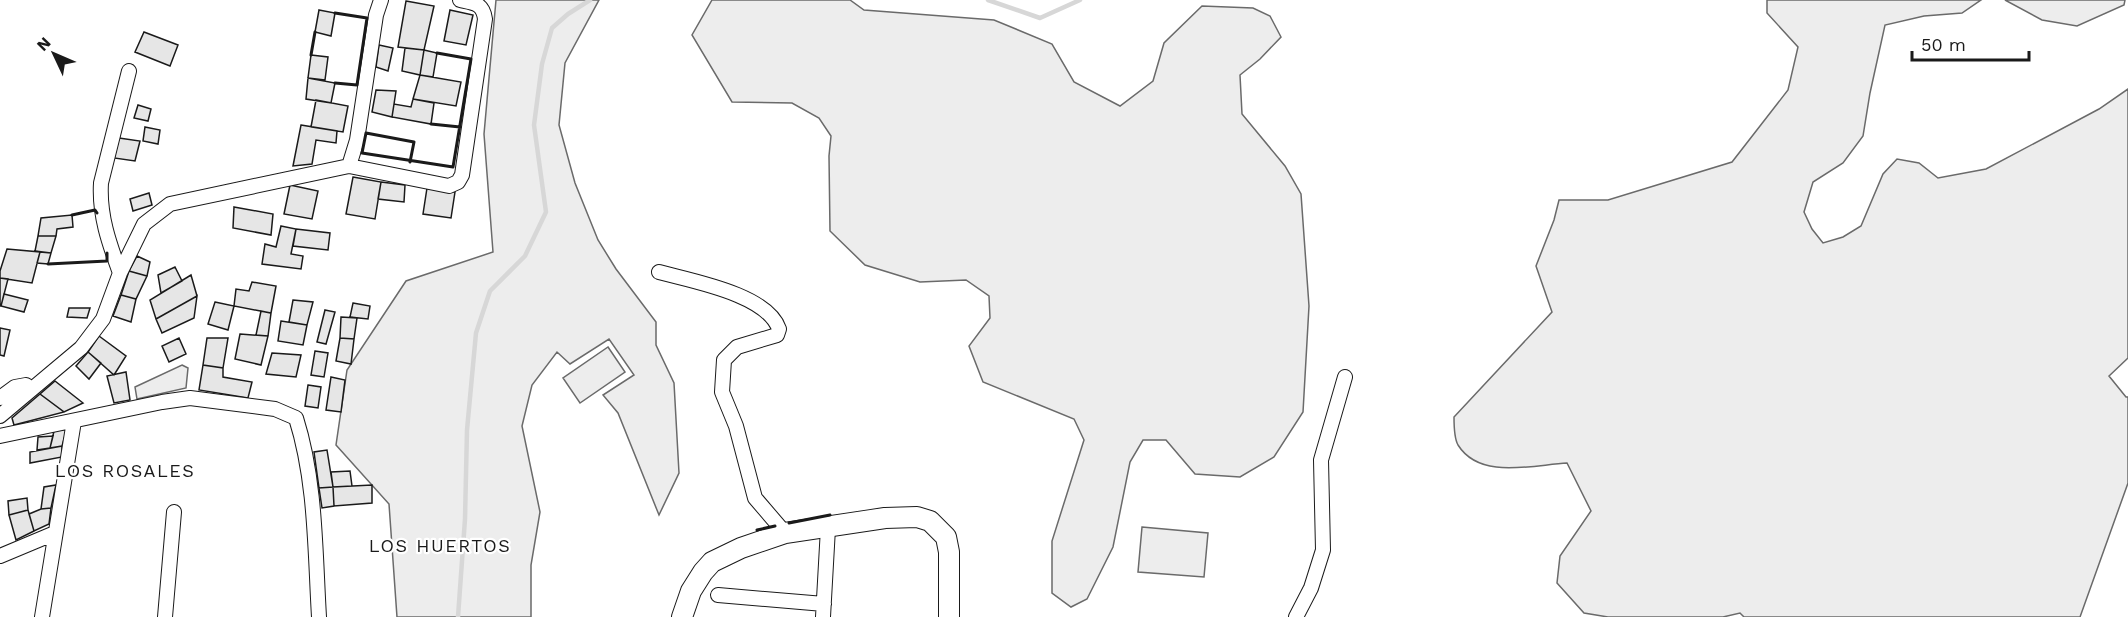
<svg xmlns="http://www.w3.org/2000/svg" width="2128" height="617" font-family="'Work Sans',sans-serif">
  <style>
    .green { fill: #ededed; stroke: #6a6a6a; stroke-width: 1.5 }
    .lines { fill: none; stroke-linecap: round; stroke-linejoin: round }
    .stream { stroke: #d7d7d7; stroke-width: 4.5 }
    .building { fill: #e6e6e6; stroke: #1a1a1a; stroke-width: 1.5 }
    .street-casing { stroke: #1a1a1a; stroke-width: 16 }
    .secondary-casing { stroke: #1a1a1a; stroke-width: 22 }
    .street { stroke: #fff; stroke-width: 14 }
    .secondary { stroke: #fff; stroke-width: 20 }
    .wall { stroke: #1a1a1a; stroke-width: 3 }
    .labels { text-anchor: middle; stroke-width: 4.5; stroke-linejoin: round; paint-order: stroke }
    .neighbourhood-label { font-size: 18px; letter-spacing: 1.5px; fill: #1a1a1a; stroke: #fff }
  </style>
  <rect width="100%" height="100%" fill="#fff"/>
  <path class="green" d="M496 0H599L565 63 559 125 575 183 598 240 616 269 656 322V345L674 383 679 473 659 515 618 413 603 395 634 375 609 339 570 364 557 352 532 385 522 426 540 512 531 565V617H397L389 504 336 445 347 370 406 281 493 252 484 134Z
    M712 0H850L864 10 994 20 1052 44 1074 82 1120 106 1153 81 1164 43 1202 6 1253 8 1270 16 1281 37 1260 59 1240 75 1242 114 1285 166 1301 194 1309 306 1303 412 1274 457 1240 477 1195 474 1166 440H1143L1130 462 1113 547 1087 599 1071 607 1052 593V541L1084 440 1074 419 983 382 969 346 990 318 989 296 966 280 920 282 865 265 830 231 829 156 831 136 819 118 792 103 732 102 692 35Z
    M1767 0H1981L1962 13 1924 16 1885 25 1870 93 1863 136 1843 163 1813 182 1804 212 1812 229 1823 243 1843 237 1861 226 1883 174 1897 159 1919 163 1938 178 1986 169 2099 109 2128 89V358L2109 376 2126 397H2128V483L2080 617H1744L1740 613 1723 617H1608L1584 613 1557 583 1560 556 1591 511 1567 463C1532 465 1480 480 1458 445 1454 438 1454 425 1454 417L1552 312 1536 266 1554 220 1559 200H1608L1732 162 1788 90 1798 47 1767 13Z
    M2005 0H2125L2124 5 2077 26 2042 20Z
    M608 347 625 372 580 403 563 378Z
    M182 365 188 368 186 388 137 399 135 387Z
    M1142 527 1208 533 1204 577 1138 572Z"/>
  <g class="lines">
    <path class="stream" d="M988 0 1040 18 1080 0
      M458 617 465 519 467 430 476 333 490 291 525 256 546 212 534 125 542 64 552 28 568 14 590 0"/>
  </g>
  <path class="building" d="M406 1 434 6 424 50 398 47Z
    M319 10 335 13 331 36 315 32Z
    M450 10 473 15 466 45 444 41Z
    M144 32 178 45 170 66 135 52Z
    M379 45 393 48 388 71 376 67Z
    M405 48 424 50 420 75 402 71Z
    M424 50 437 53 433 77 420 75Z
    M311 55 328 57 325 80 308 78Z
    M420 75 461 82 456 106 413 99Z
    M308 78 335 83 331 103 306 99Z
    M376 90 396 91 392 117 372 112Z
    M413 99 434 103 431 124 392 117 394 104 411 107Z
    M316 100 348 106 343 132 311 127Z
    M138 105 151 109 148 121 134 118Z
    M301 125 337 131 336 143 316 140 312 164 293 166Z
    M145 127 160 130 158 144 143 141Z
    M119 138 140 141 135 161 114 158Z
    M353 177 381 182 375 219 346 214Z
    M381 182 405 185 404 202 378 199Z
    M290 185 318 191 312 219 284 214Z
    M427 188 455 192 451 218 423 214Z
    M149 193 152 205 133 211 130 199Z
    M234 207 273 214 271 235 233 228Z
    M72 215 73 227 57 229 56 236H38L41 218Z
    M281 226 296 229 291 254 303 256 301 269 262 264 265 244 276 247Z
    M296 229 330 233 328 250 293 246Z
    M38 236H56L51 253 35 251Z
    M7 249 40 252 32 283 0 278V271Z
    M40 252 51 253 48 264 37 263Z
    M137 256 150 262 147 276 129 271Z
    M175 267 182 281 161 293 158 275Z
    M129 271 147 276 136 299 121 295Z
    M191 275 197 296 156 319 150 300Z
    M0 278 8 279 1 306H0Z
    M252 282 276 286 271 313 234 306 236 289 249 291Z
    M4 294 28 300 24 312 1 306Z
    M121 295 136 299 131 322 113 316Z
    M197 296 194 318 162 333 156 319Z
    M293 300 313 302 307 325 289 322Z
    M215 302 234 306 228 330 208 324Z
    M353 303 370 306 368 319 350 317Z
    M69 308H90L87 318 67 317Z
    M325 310 335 312 326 344 317 342Z
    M261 311 271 313 268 336 256 335Z
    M341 317 357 318 354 339 340 338Z
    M281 321 307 325 303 345 278 341Z
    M0 328 10 330 4 356 0 355Z
    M240 334 268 336 261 365 235 359Z
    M99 336 126 356 114 375 88 352Z
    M179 338 186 354 169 362 162 346Z
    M207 338H228L223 368 203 365Z
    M340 338 354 339 351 364 336 361Z
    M315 351 328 353 324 377 311 375Z
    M88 352 101 363 89 379 76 366Z
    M272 353 301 355 296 377 266 374Z
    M203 365 223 368V377L252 382 248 398 199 390Z
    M126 372 130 400 114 403 107 376Z
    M331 377 345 380 341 412 326 410Z
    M55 381 83 403 64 412 40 394Z
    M308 385 321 387 318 408 305 406Z
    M40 394 64 412 14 425 12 418Z
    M67 429 62 446 50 448 54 431Z
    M53 436 50 448 37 450 38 437Z
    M62 446V457L30 463V452Z
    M327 450 333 487 319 488 314 452Z
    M350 471 352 486 333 487 331 472Z
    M56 485 51 508 41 509 44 487Z
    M372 485V503L334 506 333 487Z
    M333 487 334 506 322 508 319 488Z
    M27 498 28 510 9 515 8 501Z
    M51 508 49 524 34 531 29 514 41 509Z
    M28 510 34 531 16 540 9 515Z"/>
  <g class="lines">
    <defs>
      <path id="street" d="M349 166 449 186 458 182 462 175 485 19C483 3 474 3 460 0
        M659 272C691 281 767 294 779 329L777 335 737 347 724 360 722 392 736 426 755 498 785 533
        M120 273C109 243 99 215 101 183L129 71
        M0 398 15 387 26 385 31 389
        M0 416 81 348 103 319 120 273 144 224 170 204 349 166 357 140 376 15 381 0
        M0 436 162 402 190 398 275 409 296 418C316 481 315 551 319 617
        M0 556 55 533
        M718 595 824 604
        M42 617 74 421
        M165 617 174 512
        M823 617 828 528
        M1296 617 1311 588 1323 550 1321 460 1345 377"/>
      <path id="secondary" d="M682 617 691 591 703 572 712 562 741 548 785 533 885 518 917 517 930 521 946 537 949 552V617"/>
    </defs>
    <use href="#street" class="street-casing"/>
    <use href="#secondary" class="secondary-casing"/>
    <use href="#street" class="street"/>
    <use href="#secondary" class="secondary"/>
    <path class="wall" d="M311 55 315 32
      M335 83 357 85 367 18 335 13
      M431 124 460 127
      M410 162 414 142 366 133 362 153 453 167 471 59 437 53
      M72 215 95 210 97 213
      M48 264 107 261V253
      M789 523 830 515
      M757 530 775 526"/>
  </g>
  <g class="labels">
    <g class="neighbourhood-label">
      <text x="125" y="477">LOS ROSALES</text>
      <text x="440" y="552">LOS HUERTOS</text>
    </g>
  </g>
  <g transform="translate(54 54) rotate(314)" stroke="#ffffff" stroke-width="4.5" paint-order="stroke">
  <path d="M0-4.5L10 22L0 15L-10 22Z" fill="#1a1a1a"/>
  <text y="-9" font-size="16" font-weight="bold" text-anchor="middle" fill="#1a1a1a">N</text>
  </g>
  <path d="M1912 51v9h117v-9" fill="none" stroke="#1a1a1a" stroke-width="3"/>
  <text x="1921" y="51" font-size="18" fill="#1a1a1a" stroke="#ffffff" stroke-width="4.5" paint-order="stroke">50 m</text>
</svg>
